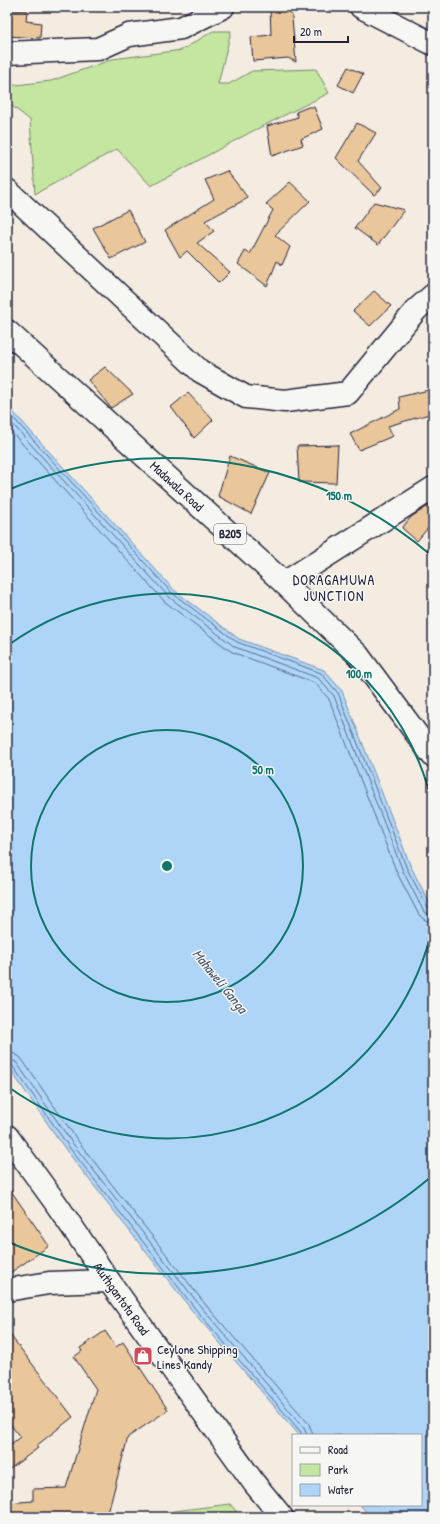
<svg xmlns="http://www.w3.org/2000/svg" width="440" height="1524" font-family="'Patrick Hand',sans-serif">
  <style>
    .green { fill: #c4e6a0; stroke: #73846e }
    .water { fill: #aed5f8; stroke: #768dac }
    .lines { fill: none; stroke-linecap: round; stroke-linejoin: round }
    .shore { stroke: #5a6a87; stroke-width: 1 }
    .building { fill: #eac69b; stroke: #22223b }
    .minor-casing { stroke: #22223b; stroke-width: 25 }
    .tertiary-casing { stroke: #22223b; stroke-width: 25 }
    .primary-casing { stroke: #22223b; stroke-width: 25 }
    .minor { stroke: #f6f6f2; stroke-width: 22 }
    .tertiary { stroke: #f6f6f2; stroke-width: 22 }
    .primary { stroke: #f6f6f2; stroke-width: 22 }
    .ring { fill: none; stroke: #0f766e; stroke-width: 2 }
    .labels { text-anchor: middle; stroke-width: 3; stroke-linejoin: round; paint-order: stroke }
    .shield { fill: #f6f6f2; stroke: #626272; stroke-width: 1 }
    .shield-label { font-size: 12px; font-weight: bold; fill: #22223b }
    .street-label { font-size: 13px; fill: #22223b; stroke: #f6f6f2 }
    .poi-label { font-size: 13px; fill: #22223b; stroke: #f6f6f2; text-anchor: start }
    .neighbourhood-label { font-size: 14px; letter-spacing: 1px; fill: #22223b; stroke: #f6f6f2 }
    .water-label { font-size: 14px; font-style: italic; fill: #4c5874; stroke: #f6f6f2 }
    .centre { fill: #0f766e; stroke: #f6f6f2; stroke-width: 2 }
    .ring-label { font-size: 12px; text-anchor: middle; font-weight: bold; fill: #0f766e; stroke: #f6f6f2; stroke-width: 3; stroke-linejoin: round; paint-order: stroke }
  </style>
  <rect width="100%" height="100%" fill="#f4ece1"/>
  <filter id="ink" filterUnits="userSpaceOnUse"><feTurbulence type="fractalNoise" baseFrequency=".025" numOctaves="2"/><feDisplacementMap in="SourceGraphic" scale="8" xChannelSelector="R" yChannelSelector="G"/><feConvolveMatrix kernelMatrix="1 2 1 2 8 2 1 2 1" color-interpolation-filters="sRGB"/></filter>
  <g filter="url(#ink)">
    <path class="green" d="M213 31H231L218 84H229L252 71 316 69 329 93 251 132 151 186 117 149 35 194 30 120 7 102V86L51 81 113 59 182 50Z
      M230 1504 241 1517H158L174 1511Z"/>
    <path class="water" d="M7 405 174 590 239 639 324 670 342 691 411 867 433 910V1517H371L360 1505H421V1435H299L194 1313 66 1150 7 1065Z"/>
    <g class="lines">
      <path class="shore" d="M7 411 172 593 237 642 321 673 338 693 407 869 428 908 433 911
        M7 418 169 597 235 647 318 678 334 696 403 871 424 912 433 916
        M7 427 165 602 232 652 315 683 329 699 397 873 419 915 425 920 433 922
        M7 1052 15 1054 21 1058 78 1141 205 1304 309 1424 313 1435
        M7 1058 16 1062 73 1144 201 1307 304 1428 307 1435
        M7 1063 12 1065 69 1147 197 1311 300 1431 302 1435"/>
    </g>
    <path class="building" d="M270 7H291L296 62 288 58 253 61 251 37 271 35Z
      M27 10 26 21 41 23 40 38 7 36V11Z
      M348 67 363 74 353 93 338 85Z
      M308 107H314L323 129 301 139 303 145 272 156 267 126 298 117 296 112Z
      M357 123 376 133 358 161 382 188 374 195 336 158Z
      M227 171 248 198 205 221 214 231 197 243 230 272 219 283 187 251 180 257 165 230 214 199 205 180Z
      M290 182 310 201 275 235 290 247 282 265 277 261 267 286 238 264 245 251 250 254 273 210 266 204Z
      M374 202 404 210 378 245 355 228Z
      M128 210 145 242 111 259 93 228Z
      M374 291 391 306 370 326 353 311Z
      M105 367 133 394 111 408 88 380Z
      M433 389V413L388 426 393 436 359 450 350 434 400 409 399 397Z
      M188 393 213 420 194 438 171 407Z
      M338 445 336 483 299 482 297 446Z
      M230 456 270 473 251 514 218 496Z
      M433 503V522L417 541 402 528 411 517Z
      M7 1185 49 1246 7 1275Z
      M7 1331 73 1417 36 1446 38 1448 7 1471V1447L20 1437 7 1420Z
      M105 1331 116 1347 123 1342 168 1410 128 1437 107 1517H7V1503L33 1501V1489L66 1488 96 1389 74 1357 82 1351 80 1348Z"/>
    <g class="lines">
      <defs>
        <path id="minor" d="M361 7 433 44
          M7 53 98 49 129 35 181 28 223 7
          M7 190 200 371 246 397 285 401 348 393 416 310 433 295"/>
        <g id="tertiary">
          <path d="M284 583 433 488"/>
          <path id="s1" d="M7 1136 55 1202 109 1281 254 1483 282 1517"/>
          <path d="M7 1290 49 1283 109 1281"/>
        </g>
        <g id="primary">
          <path id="s2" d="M7 331 284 583 358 655 433 756"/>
        </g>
      </defs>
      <use href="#minor" class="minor-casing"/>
      <use href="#tertiary" class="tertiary-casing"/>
      <use href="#primary" class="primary-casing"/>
      <use href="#minor" class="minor"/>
      <use href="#tertiary" class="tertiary"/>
      <use href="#primary" class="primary"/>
    </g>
  </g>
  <g class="ring">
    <circle cx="167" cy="866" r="136"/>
    <path d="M433 925A272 272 0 0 1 7 1086M7 646A272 272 0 0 1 433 807"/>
    <path d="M432 1176A408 408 0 0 1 8 1242M8 490A408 408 0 0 1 432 556"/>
  </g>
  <defs>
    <symbol id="shop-square" viewBox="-11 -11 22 22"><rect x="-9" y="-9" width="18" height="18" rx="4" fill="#d1495b" stroke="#f6f6f2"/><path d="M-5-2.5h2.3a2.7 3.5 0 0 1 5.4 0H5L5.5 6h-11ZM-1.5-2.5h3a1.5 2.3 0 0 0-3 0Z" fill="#fff"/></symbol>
  </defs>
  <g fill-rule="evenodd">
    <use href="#shop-square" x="132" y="1345" width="22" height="22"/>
  </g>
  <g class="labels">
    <rect class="shield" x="214" y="524" width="32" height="20" rx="3"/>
    <g class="shield-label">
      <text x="230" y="538">B205</text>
    </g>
    <g class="street-label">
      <text dy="5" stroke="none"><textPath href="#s2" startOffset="230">Madawala Road</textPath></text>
      <text dy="5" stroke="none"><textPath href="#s1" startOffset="199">Aluthgantota Road</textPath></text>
    </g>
    <g class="poi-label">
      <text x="157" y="1354">Ceylone Shipping<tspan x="157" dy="15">Lines Kandy</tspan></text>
    </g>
    <g class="neighbourhood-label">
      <text x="334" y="585">DORAGAMUWA<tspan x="334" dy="16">JUNCTION</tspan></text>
    </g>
    <g class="water-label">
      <text transform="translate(220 981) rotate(51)" y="5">Mahaweli Ganga</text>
    </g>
  </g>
  <circle cx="167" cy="866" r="6" class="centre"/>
  <g class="ring-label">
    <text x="339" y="500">150 m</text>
    <text x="359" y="678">100 m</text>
    <text x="263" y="774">50 m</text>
  </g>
  <rect width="440" height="1524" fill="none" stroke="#f6f6f2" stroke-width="24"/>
  <rect x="12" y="12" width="416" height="1500" fill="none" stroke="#22223b" stroke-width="1.5" filter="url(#ink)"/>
  <rect x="292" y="1434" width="130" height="72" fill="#f6f6f2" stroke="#a1a1a9"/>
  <rect x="300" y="1447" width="20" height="6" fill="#f6f6f2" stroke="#a1a1a9"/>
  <text x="328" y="1454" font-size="12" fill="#22223b">Road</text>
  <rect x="300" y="1464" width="20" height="12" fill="#c4e6a0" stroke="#a1a1a9"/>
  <text x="328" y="1474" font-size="12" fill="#22223b">Park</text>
  <rect x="300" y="1484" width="20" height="12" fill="#aed5f8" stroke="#a1a1a9"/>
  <text x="328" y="1494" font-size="12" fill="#22223b">Water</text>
  <path d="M294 36v6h54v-6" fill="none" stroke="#22223b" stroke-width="2"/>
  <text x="300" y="36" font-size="12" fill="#22223b" stroke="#f6f6f2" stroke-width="3" paint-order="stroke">20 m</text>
</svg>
